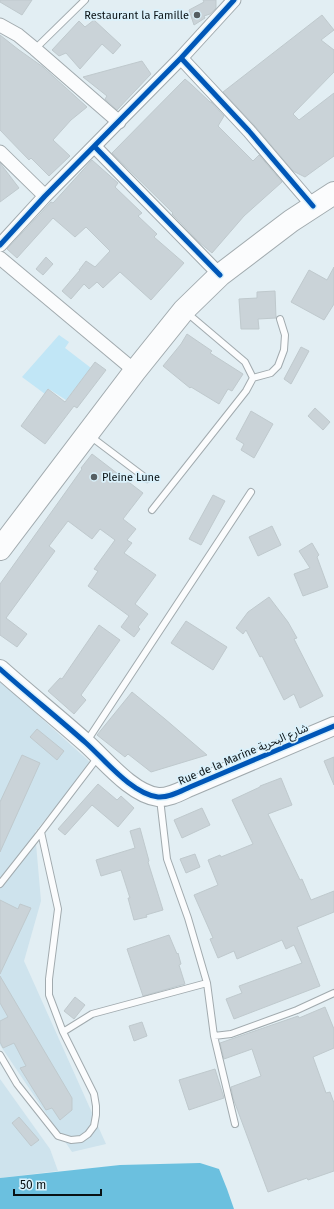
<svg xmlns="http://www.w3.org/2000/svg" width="334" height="1209" font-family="'Fira Sans','Noto Sans Arabic',sans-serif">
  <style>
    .built { fill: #cee3ed }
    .green { fill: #c1e6f6 }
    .water { fill: #6bc0df }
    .building { fill: #cad3d8; stroke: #bfc9cd }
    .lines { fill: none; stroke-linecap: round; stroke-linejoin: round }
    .lane-casing { stroke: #a1aaae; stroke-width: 8 }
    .street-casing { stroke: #a1aaae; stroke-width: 15 }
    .secondary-casing { stroke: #a1aaae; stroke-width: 20 }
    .highway-casing { stroke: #a1aaae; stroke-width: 24 }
    .lane { stroke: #fbfcfd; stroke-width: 6 }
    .street { stroke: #fbfcfd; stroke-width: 13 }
    .secondary { stroke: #fbfcfd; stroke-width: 18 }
    .highway { stroke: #fbfcfd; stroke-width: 22 }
    .cycleway-casing { stroke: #daf1fb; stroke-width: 8 }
    .cycleway { stroke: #0057b8; stroke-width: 5 }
    .poi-dot { fill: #555e62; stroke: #daf1fb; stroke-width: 1.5 }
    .labels { text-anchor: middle; stroke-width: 3.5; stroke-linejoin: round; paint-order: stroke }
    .poi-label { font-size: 11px; fill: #091114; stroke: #daf1fb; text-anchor: end }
    .street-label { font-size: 11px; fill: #091114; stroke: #daf1fb }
  </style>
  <rect width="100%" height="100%" fill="#e2eef3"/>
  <path class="built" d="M0 681 91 763 35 832 41 901 24 961 106 1144 72 1152 0 1045Z
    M0 1079 50 1149 58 1171 0 1178Z"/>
  <path class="green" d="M59 335 69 342 65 348 91 368 66 400 49 389 45 394 22 377Z"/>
  <path class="water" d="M200 1163 219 1169 227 1189 234 1209H0V1178L120 1165Z"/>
  <path class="building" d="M0 0H32L22 15 0 2Z
    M203 0H216V8L210 14 204 16 205 18 194 25 189 10 204 2Z
    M322 15 334 30 321 40 334 50V72L293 114 299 120 334 93V156L305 177 293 171 255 126 223 92Z
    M94 20 121 45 113 54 102 44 80 69 66 53 59 56 52 50 79 21 85 27Z
    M0 35 19 50 43 67 87 107 71 120 53 140 70 156 49 176 31 158 29 160 0 130Z
    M142 61 151 74 117 110 105 99 107 96 83 77Z
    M185 79 192 85 210 102H211L224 116 218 126 253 161 259 155 282 182 244 216 212 253 199 242 172 214 173 213 112 153Z
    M92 160 118 183 115 187 142 213 138 216 157 234 154 237 184 263 151 300 120 272 103 288 97 282 89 289 84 284 71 299 62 291 80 270H79L86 261 95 267 110 251 86 227 75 237 53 218 17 258 7 249 51 202 53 203Z
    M0 163 19 188 0 202Z
    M46 257 53 264 43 275 36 269Z
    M334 267V304L324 320 291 302 309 270 327 280Z
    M275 291 276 318 258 319 259 329H241L239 299 257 298V292Z
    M187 334 212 351 210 353 243 374 232 391 228 389 219 404 191 387 190 388 163 366 181 344Z
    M301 347 309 351 291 384 284 379Z
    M95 362 106 370 77 408 74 406 45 444 21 426 48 389 65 402Z
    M315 408 330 422 323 430 308 416Z
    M251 411 273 424 254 458 241 450 244 444 236 439Z
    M92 454 143 493 123 519 136 529 127 540 132 543 124 553 156 575 135 604 148 614 138 627 140 629 134 637 121 627 129 616 88 586 98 571 94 569 115 540 100 529 92 539 68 521 49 546 55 551 6 618 27 634 17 647 0 635V584L60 500 82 469 81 468Z
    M213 495 225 501 201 545 189 539Z
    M272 526 281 545 258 556 249 537Z
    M312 543 319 555 317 557 328 587 303 596 294 574 310 568 299 551Z
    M269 597 288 622 297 638 294 639 323 696 300 708 294 694 284 700 262 656 260 657 246 630 243 634 236 628 248 612Z
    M186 621 227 647 213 670 171 643Z
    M99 625 120 640 81 695 86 700 74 714 48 691 60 678 62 679Z
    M132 692 165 719 207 755 151 772 128 754 125 757 97 735Z
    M37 729 64 751 57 760 30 737Z
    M22 755 40 763 0 852V802Z
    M334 757V785L324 761Z
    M281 778 292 805 268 814 300 880 302 879 311 900 334 891V912L297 927 320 986 234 1019 226 999 242 993 239 986 302 963 294 945 286 949 282 940 237 959 234 951 218 958 210 939 213 938 194 895 218 885 208 860 220 855 221 857 253 844 232 800 260 787V786Z
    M98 784 117 800 121 796 134 808 118 827 92 805 65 835 58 829Z
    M202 808 210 825 182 838 174 820Z
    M140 828 149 861 148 862 163 910 146 915 147 917 134 920 128 898H130L121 870 101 876 96 860 135 848 130 831Z
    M195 854 200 867 186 873 180 859Z
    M0 900 18 909 20 904 31 908 0 974Z
    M169 935 177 954 178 953 181 964 179 965 185 984 143 996 127 949Z
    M0 976 72 1098V1110L60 1120 52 1108 46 1110 20 1068 26 1066 14 1043 3 1048 0 1042V1021L8 1017 0 1003Z
    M75 997 85 1005 74 1019 64 1011Z
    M325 1007 334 1029V1048L313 1057 326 1093 330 1092 334 1103V1171L308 1180 307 1178 268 1192 233 1098 231 1087 261 1076 252 1049 224 1059 220 1043 298 1016 299 1018Z
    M142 1022 147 1036 134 1041 129 1026Z
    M215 1069 224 1098 189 1110 179 1080Z
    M19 1117 39 1140 31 1146 12 1123Z"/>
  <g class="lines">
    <defs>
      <path id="lane" d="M35 49 85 0
        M253 378 271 373 278 366 284 350 285 335 280 319
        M90 436 147 479
        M152 510 246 391 253 378 245 362 186 312
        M87 741 251 492
        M160 799 167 859 188 918 207 983 214 1036 231 1034 297 1010 334 993
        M0 884 41 832 98 757
        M63 1032 92 1014 207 983
        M214 1036 235 1124
        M0 1055 17 1084 58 1136 71 1140 81 1139 88 1134 94 1126 96 1115V1106L94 1094 63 1032 49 995V979L58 909 41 832"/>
      <path id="street" d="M0 25 18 35 35 49 119 122
        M181 58 249 131 313 206
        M95 147 220 275
        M0 152 45 196
        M0 245 45 196 181 58 234 0
        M0 258 135 371"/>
      <path id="secondary" d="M0 669C28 694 58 718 86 743 105 760 132 794 158 797 169 798 181 791 190 787L334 726"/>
      <path id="highway" d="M0 549 135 371 184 310 220 275 291 221 334 193"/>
    </defs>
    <use href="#lane" class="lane-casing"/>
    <use href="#street" class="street-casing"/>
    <use href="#secondary" class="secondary-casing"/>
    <use href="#highway" class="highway-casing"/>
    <use href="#lane" class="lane"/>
    <use href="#street" class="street"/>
    <use href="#secondary" class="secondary"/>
    <use href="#highway" class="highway"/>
    <defs>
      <path id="cycleway" d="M181 58 249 131 313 206
        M95 147 220 275
        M0 245 45 196 181 58 234 0
        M0 669C28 694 58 718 86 743 105 760 132 794 158 797 169 798 181 791 190 787L334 726"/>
    </defs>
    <use href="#cycleway" class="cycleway-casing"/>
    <use href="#cycleway" class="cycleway"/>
  </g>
  <g class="poi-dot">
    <circle cx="197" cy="15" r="4"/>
    <circle cx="94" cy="477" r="4"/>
  </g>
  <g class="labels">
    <g class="poi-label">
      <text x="189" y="19">Restaurant la Famille</text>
      <text x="102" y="481" text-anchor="start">Pleine Lune</text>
    </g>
    <g class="street-label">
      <text transform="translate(243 754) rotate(-23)" y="4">Rue de la Marine شارع البحرية</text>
    </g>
  </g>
  <path d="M14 1189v6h87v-6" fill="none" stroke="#091114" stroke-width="2"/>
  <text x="20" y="1189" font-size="12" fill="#091114" stroke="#daf1fb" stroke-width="3" paint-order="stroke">50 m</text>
</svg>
